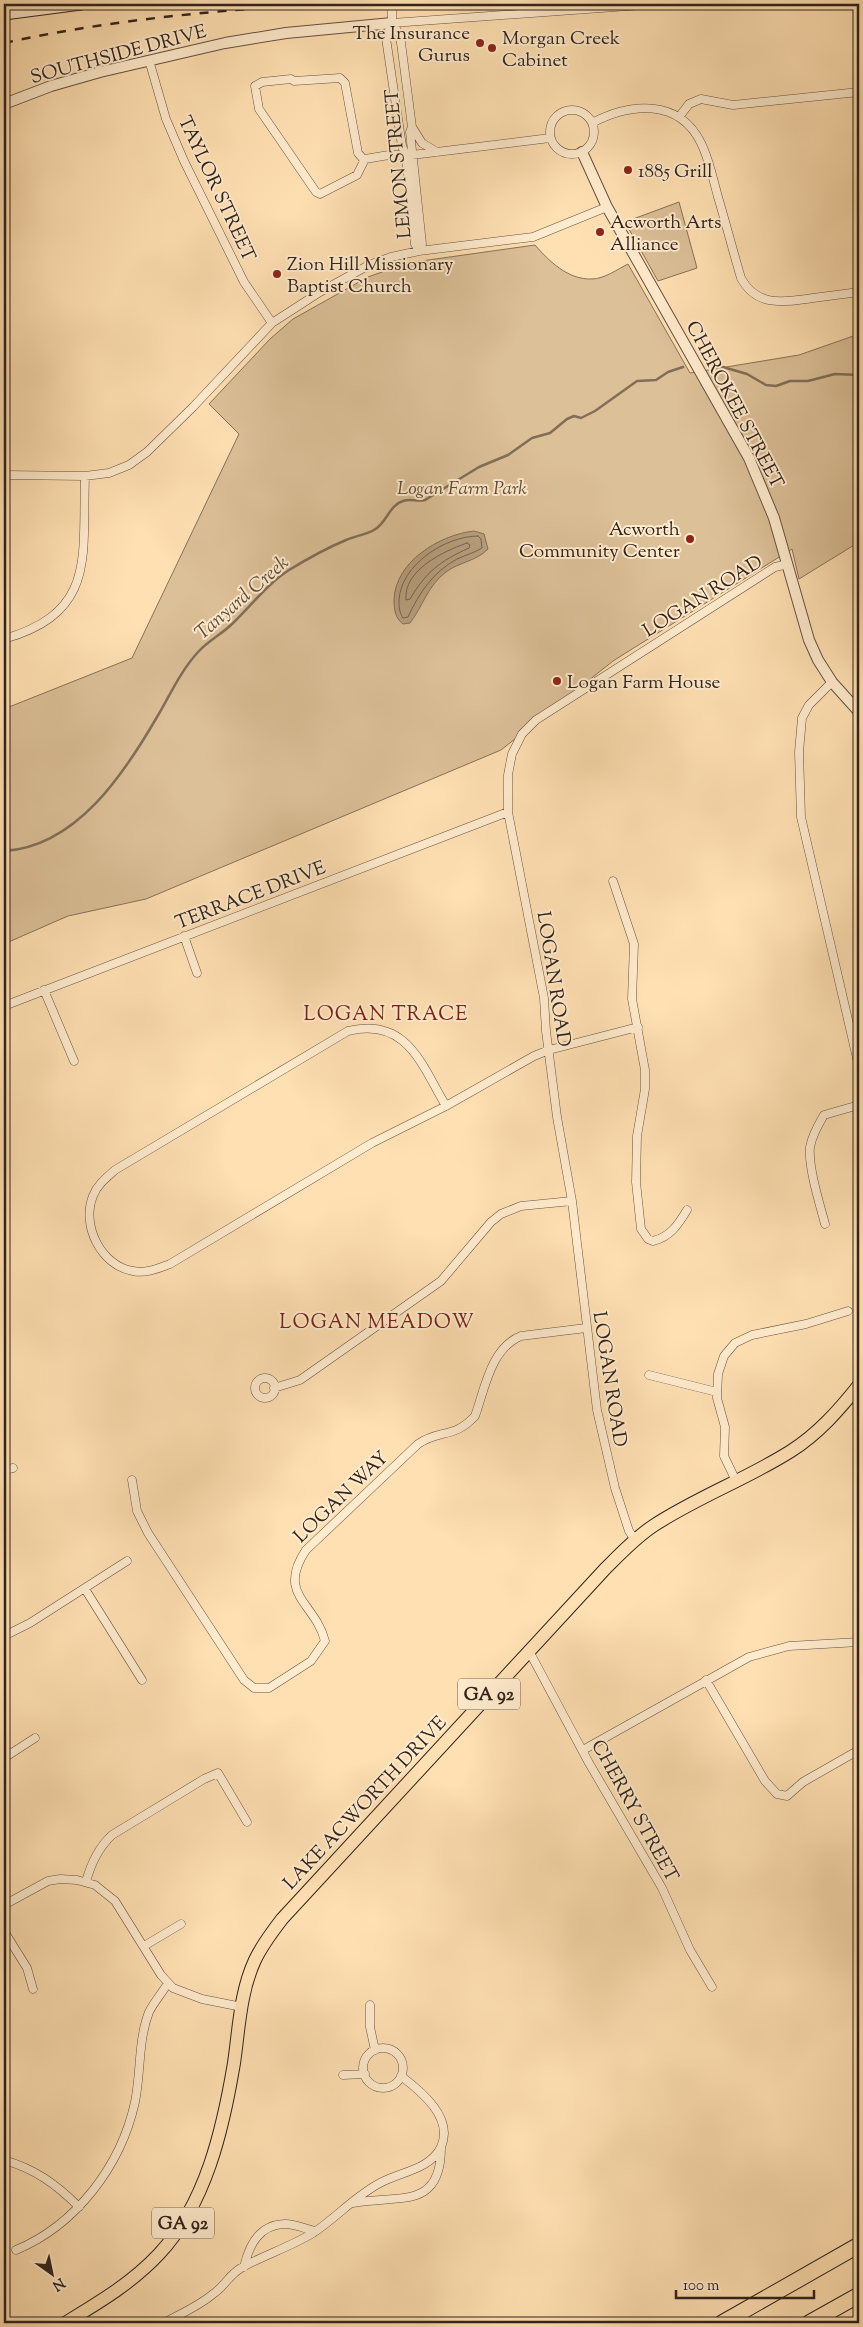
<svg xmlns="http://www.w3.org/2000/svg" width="863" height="2327" font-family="'Sorts Mill Goudy',serif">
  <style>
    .green { fill: #dcc098; stroke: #86725a }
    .water { fill: #b9a07f; stroke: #826e57 }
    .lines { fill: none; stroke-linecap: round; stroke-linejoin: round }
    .shore { stroke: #74624e; stroke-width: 1 }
    .stream { stroke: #826e57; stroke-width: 2.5 }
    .minor-casing { stroke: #645242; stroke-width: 9 }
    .tertiary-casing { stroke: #645242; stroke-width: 12 }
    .secondary-casing { stroke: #30231c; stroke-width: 13 }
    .primary-casing { stroke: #30231c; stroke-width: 14 }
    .motorway-casing { stroke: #30231c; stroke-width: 17 }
    .minor { stroke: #ffebcd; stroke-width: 8 }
    .tertiary { stroke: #ffebcd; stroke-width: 10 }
    .secondary { stroke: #ffebcd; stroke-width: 11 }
    .primary { stroke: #ffe0b2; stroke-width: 12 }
    .motorway { stroke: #ffe0b2; stroke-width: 15 }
    .rail { stroke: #30231c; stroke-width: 2.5; stroke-dasharray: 9 9; stroke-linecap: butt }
    .poi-dot { fill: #8f2418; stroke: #ffebcd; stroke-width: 2 }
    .labels { text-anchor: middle; stroke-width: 4; stroke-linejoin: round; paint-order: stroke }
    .shield { fill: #ffebcd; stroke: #6e5f51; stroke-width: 1 }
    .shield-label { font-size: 18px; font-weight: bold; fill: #30231c }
    .poi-label { font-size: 19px; fill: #30231c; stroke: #ffebcd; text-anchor: start }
    .street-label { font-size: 19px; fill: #30231c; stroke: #ffebcd }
    .park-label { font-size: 19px; font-style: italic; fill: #5b4a3b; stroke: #ffebcd }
    .water-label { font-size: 20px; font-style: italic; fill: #604f3f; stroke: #ffebcd }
    .neighbourhood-label { font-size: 20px; letter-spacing: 1px; fill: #7a1f14; stroke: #ffebcd }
  </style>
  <rect width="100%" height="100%" fill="#ffe0b2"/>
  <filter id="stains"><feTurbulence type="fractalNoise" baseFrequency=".004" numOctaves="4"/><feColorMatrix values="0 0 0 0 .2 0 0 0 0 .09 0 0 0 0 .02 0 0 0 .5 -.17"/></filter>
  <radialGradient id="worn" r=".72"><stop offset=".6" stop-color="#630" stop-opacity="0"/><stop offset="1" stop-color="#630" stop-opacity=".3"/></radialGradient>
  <path class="green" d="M679 202 697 268 658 281 625 222Z
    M535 245C549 261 568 280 592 279 604 279 618 269 628 264L690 373 799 355 859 334V542L799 579 792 549 613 661 501 750 146 899 68 916 4 944V709L132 658 239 434 209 404 270 339 293 319 368 277 407 263Z"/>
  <path class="water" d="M474 531 484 534 488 549C477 561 459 562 446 572 428 585 423 606 410 623L403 624C395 618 394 609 394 600 395 562 439 535 474 531Z"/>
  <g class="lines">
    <path class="shore" d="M478 536 481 539 482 548C474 553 465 555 457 559 433 572 419 593 408 617L403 618C399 612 399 606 399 600 401 565 445 536 478 536Z
      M467 543 470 545 469 548C440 561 426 572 410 599L406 600C403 570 444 551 467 543Z"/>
    <path class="stream" d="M716 365 747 374 766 385 776 386 790 381H808L835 374 859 375
      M4 851C76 847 124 774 157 717 170 695 181 670 199 651 209 640 222 634 232 624 251 606 267 584 289 570 307 559 327 548 346 540 355 536 365 535 374 530 387 523 389 505 403 501 410 498 417 502 425 500L479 467 508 455 532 438 550 433 567 419 574 416 581 418 595 411 637 381 656 380 668 372 683 367"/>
    <defs>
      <path id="minor" d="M392 4V23L386 38 402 146 406 156 415 244 419 251
        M392 23 656 4
        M392 23 400 35 412 127 410 132 422 244 419 251
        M149 60 166 119 184 161 244 282 272 323
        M550 132a22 22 0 1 1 44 0a22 22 0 1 1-44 0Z
        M679 117 689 104 701 99 733 105 859 92
        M592 123C630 103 679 98 701 143 709 159 713 179 718 197 726 224 733 251 741 278 757 308 785 302 813 298 828 296 844 294 859 292
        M412 127 422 143 437 152
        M364 160 358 153 345 83 340 78 294 81 291 79 262 82 255 86 259 109 316 192 320 194 357 175 365 159 389 155H412L550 138
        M4 475 85 476 109 473 129 465 147 452 193 407 272 323 320 292 369 265 391 257 419 251 533 237 607 207
        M4 639C97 612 82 557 85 476
        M832 682 809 705 802 718 799 752 801 817 859 1067
        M613 881 634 944 632 999 645 1070V1089L637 1136 636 1182 641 1229 648 1239 653 1241C670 1237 678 1225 687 1210
        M184 936 197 973
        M44 990 74 1061
        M4 1006 508 812
        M446 1106C421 1064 407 1017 348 1031L115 1170C106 1178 97 1185 93 1196 81 1225 101 1266 133 1271 146 1274 159 1268 170 1264L372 1143 446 1106 534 1056 549 1050 638 1027
        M825 1224C820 1205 808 1167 810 1147 812 1136 818 1125 824 1115L859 1105
        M649 1375 717 1392
        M255 1388a10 10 0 1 1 20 0a10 10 0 1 1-20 0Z
        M274 1388 300 1380 441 1281 491 1222 501 1214 521 1206 572 1201
        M4 1470 13 1468
        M132 1480 137 1511 148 1533 244 1680 254 1688H269L311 1661 325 1641C315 1602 276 1595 306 1550L418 1444C440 1429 454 1439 475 1416 485 1388 491 1348 521 1336L586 1328
        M736 1481 724 1456 725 1427 717 1398 718 1374 724 1356 735 1343 752 1335 806 1324 848 1311
        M635 1540 629 1531 615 1488 597 1410 572 1201 557 1117 546 1031 544 998 508 812V775L512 754 522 734 536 720 775 567 788 564
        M85 1589 142 1680
        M4 1636 30 1623 127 1561
        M529 1651 589 1763 662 1888 690 1950 712 1987
        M706 1680 765 1781 777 1794 787 1796 803 1782 859 1750
        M583 1750 749 1657 789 1646 859 1642
        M4 1758 35 1738
        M86 1882C91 1863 98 1848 112 1835L204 1779 218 1773 247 1822
        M4 1905 48 1881 60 1879 77 1880 95 1885 115 1901 161 1975 173 1988 202 1999 242 2007
        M4 1931 27 1968 33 1989
        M144 1946 181 1924
        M370 2005V2027L375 2050
        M363 2068a20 20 0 1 1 40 0a20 20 0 1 1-40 0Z
        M343 2075 365 2074
        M4 2160C35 2169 56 2184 79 2207
        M353 2203C395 2194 441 2212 441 2148
        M16 2250C76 2225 121 2166 135 2102 141 2073 138 2040 149 2012 154 2002 162 1993 168 1983
        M244 2267C249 2245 259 2225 284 2224 293 2223 305 2229 315 2231
        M164 2323C180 2314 199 2306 213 2294 224 2287 229 2275 241 2268 264 2255 290 2247 313 2233 336 2218 355 2196 380 2183 399 2172 430 2170 441 2147 454 2118 422 2092 401 2076"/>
      <path id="tertiary" d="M4 104 51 86 100 72 225 43 286 33 392 23
        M582 152 607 207 749 458 774 518 809 640 818 660 832 682 859 712"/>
      <path id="secondary" d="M4 14 81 4"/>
      <path id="primary" d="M65 2323C98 2303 132 2283 159 2254 206 2204 223 2129 234 2063 239 2029 240 1992 255 1960 262 1945 272 1932 282 1919L605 1569C620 1554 635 1538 653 1526 697 1497 747 1479 791 1451 818 1434 839 1410 859 1385"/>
      <path id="motorway" d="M722 2323 859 2245
        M809 2323 859 2295"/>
    </defs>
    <use href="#minor" class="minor-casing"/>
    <use href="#tertiary" class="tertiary-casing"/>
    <use href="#secondary" class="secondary-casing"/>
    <use href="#primary" class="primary-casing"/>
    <use href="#motorway" class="motorway-casing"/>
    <use href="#minor" class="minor"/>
    <use href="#tertiary" class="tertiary"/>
    <use href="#secondary" class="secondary"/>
    <use href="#primary" class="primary"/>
    <use href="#motorway" class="motorway"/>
    <path class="rail" d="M4 43C110 20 210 11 318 4"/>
  </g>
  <g class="poi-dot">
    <circle cx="480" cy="43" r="5"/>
    <circle cx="492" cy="48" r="5"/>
    <circle cx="628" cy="170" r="5"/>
    <circle cx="600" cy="232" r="5"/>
    <circle cx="277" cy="274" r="5"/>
    <circle cx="690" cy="539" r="5"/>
    <circle cx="557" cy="681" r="5"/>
  </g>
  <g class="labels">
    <g class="shield">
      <rect x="458" y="1678.5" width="62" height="31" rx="4"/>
      <rect x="152" y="2207.5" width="62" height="31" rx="4"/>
    </g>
    <g class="shield-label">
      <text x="489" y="1700">GA 92</text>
      <text x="183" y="2229">GA 92</text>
    </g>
    <g class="poi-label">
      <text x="470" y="39" text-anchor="end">The Insurance<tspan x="470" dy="22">Gurus</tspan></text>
      <text x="502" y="44">Morgan Creek<tspan x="502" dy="22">Cabinet</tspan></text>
      <text x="638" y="177">1885 Grill</text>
      <text x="610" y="228">Acworth Arts<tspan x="610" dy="22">Alliance</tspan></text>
      <text x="287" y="270">Zion Hill Missionary<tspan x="287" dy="22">Baptist Church</tspan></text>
      <text x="680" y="535" text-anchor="end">Acworth<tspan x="680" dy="22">Community Center</tspan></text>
      <text x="567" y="688">Logan Farm House</text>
    </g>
    <g class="street-label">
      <text transform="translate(118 53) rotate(-15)" y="7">SOUTHSIDE DRIVE</text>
      <text transform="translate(397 164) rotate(-95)" y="7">LEMON STREET</text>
      <text transform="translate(218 188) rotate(65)" y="7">TAYLOR STREET</text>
      <text transform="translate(736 404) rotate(62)" y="7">CHEROKEE STREET</text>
      <text transform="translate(702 595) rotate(-32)" y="7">LOGAN ROAD</text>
      <text transform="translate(250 894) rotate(-21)" y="7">TERRACE DRIVE</text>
      <text transform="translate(555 979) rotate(81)" y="7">LOGAN ROAD</text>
      <text transform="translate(611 1379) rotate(81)" y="7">LOGAN ROAD</text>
      <text transform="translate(340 1496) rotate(-44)" y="7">LOGAN WAY</text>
      <text transform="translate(364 1802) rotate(-47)" y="7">LAKE ACWORTH DRIVE</text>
      <text transform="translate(636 1810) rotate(61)" y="7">CHERRY STREET</text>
    </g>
    <g class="park-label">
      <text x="462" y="494">Logan Farm Park</text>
    </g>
    <g class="water-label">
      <text transform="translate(241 597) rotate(-41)" y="7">Tanyard Creek</text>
    </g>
    <g class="neighbourhood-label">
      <text x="386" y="1020">LOGAN TRACE</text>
      <text x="377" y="1328">LOGAN MEADOW</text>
    </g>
  </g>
  <rect width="863" height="2327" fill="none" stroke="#ffe0b2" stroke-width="20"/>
  <rect x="5" y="5" width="853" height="2317" fill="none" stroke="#30231c" stroke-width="2.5"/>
  <rect x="10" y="10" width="843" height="2307" fill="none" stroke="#30231c"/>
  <g transform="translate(52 2274) rotate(147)" stroke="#ffebcd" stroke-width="4" paint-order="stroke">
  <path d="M0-4L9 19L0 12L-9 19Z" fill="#30231c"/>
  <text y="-8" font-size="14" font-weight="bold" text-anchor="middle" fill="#30231c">N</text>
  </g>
  <path d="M676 2290v8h138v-8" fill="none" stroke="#30231c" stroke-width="2.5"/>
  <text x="683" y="2290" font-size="15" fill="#30231c" stroke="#ffebcd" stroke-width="4" paint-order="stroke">100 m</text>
  <rect width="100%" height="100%" filter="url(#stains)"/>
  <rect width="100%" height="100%" fill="url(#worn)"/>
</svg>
